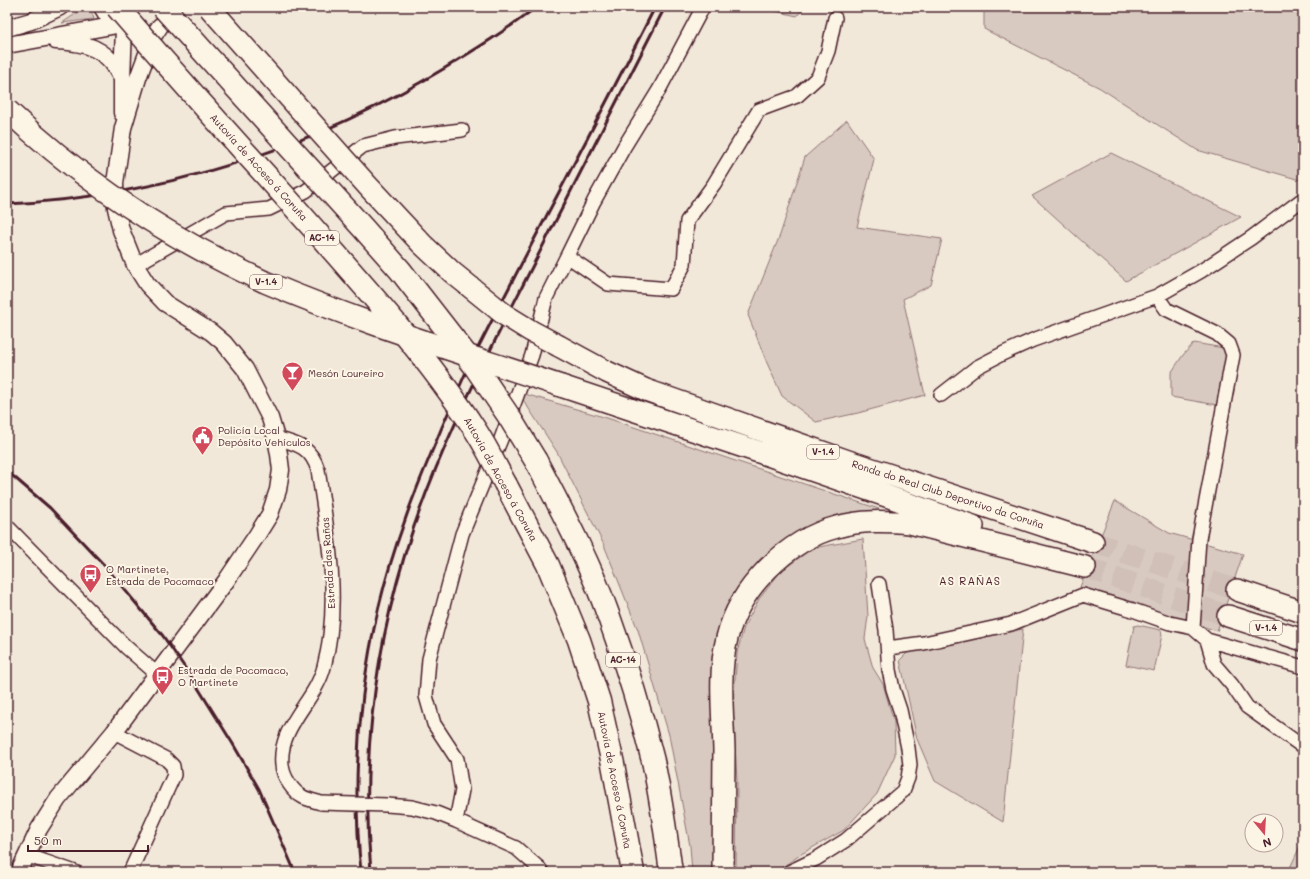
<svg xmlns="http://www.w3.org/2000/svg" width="1310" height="879" font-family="Mali,sans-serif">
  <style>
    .green { fill: #d8cac0; stroke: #917476 }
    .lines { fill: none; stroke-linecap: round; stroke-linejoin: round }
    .trunk-tunnel { stroke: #d0c0b7; stroke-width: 21; stroke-dasharray: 21 10; stroke-linecap: butt }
    .minor-casing { stroke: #4a1f2b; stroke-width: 16 }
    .tertiary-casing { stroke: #4a1f2b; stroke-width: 19 }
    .trunk-casing { stroke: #4a1f2b; stroke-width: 24 }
    .motorway-casing { stroke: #4a1f2b; stroke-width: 25 }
    .minor { stroke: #fcf5e5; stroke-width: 13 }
    .tertiary { stroke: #fcf5e5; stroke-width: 16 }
    .trunk { stroke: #fcf5e5; stroke-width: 21 }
    .motorway { stroke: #fcf5e5; stroke-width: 22 }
    .rail { stroke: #4a1f2b; stroke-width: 3 }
    .minor-bridge-casing { stroke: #4a1f2b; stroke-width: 16; stroke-linecap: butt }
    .trunk-bridge-casing { stroke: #4a1f2b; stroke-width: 24; stroke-linecap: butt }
    .motorway-bridge-casing { stroke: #4a1f2b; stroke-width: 25; stroke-linecap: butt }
    .minor-bridge { stroke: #fcf5e5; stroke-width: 13 }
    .trunk-bridge { stroke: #fcf5e5; stroke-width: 21 }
    .motorway-bridge { stroke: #fcf5e5; stroke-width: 22 }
    .labels { text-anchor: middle; stroke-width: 4; stroke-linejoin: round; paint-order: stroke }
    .shield { fill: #fcf5e5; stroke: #7f5f63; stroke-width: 1 }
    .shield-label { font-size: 9px; font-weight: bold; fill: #4a1f2b }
    .street-label { font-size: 10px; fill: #4a1f2b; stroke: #fcf5e5 }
    .poi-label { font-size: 10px; fill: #4a1f2b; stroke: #fcf5e5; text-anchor: start }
    .neighbourhood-label { font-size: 11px; letter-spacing: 1px; fill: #4a1f2b; stroke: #fcf5e5 }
  </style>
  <rect width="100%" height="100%" fill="#f1e8da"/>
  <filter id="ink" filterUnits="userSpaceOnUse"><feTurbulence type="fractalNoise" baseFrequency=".025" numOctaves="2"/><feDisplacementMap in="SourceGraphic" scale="8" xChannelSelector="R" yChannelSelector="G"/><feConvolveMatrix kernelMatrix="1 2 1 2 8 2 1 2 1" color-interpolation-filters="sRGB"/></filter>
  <g filter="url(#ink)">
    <path class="green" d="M86 7H90L94 19 62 23Z
      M772 7H805L797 16 771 10Z
      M984 7H1303V179L1300 180 1197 150 1100 88 984 29Z
      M847 120 874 159 857 227 942 239 931 285 903 299 925 395 858 413 816 422 782 396 767 363 748 315 780 235 805 157Z
      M1111 153 1241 217 1126 281 1032 196Z
      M1194 343 1224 348 1228 354 1217 405 1171 397V373L1183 355Z
      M518 392 607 418 879 509V513L828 520 796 533 760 559 744 582 727 609 717 872H692L690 846 669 735 638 630 604 545 557 452Z
      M1115 501 1169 533 1243 554 1217 631 1080 587Z
      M863 539 868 616 865 639 873 668 883 684 894 722 895 755 877 794 844 830 803 853 775 872H736L737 781 733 706 737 653 744 627 759 599 781 571 813 548Z
      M1138 625 1161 630 1162 635 1154 671 1126 665 1134 626Z
      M1023 629 1003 822 935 781 917 739 900 660 912 648Z
      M1303 840V872H1288Z"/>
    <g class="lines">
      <path class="trunk-tunnel" d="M1093 542 1237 590
        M1085 567 1228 616"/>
      <defs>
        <path id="minor" d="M567 256 594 201 624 147 659 90 703 7
          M135 265 226 213 269 209 306 191 363 146 395 138 462 130
          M1157 296 1166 309 1217 334 1229 344 1233 355 1199 539 1193 628
          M941 395 977 367 1004 353 1033 340 1157 296 1201 271 1251 238 1303 199
          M276 438C298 444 311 447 318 470 328 534 341 603 324 667 315 702 278 726 282 765 283 777 293 792 303 797 309 800 315 801 321 803
          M7 526 126 647 157 674
          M1207 640 1214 664 1232 685 1247 707 1299 744
          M888 648 924 643 1011 624 1083 595 1133 610 1170 623 1193 628 1207 640 1303 667
          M114 732 166 759 173 766 174 775 130 872
          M387 805 412 807 436 813 456 821 516 848 539 868 542 872
          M456 821 462 790 457 759 434 724 426 696 429 659 462 534 501 439 532 355 546 298 567 256 608 284 671 289 684 265 687 221 714 184 759 110 797 96 818 77 828 51 835 18
          M26 855 75 872
          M789 872 816 859 846 840 903 791 908 778 910 765 908 748 900 710 893 689 889 670 886 630 879 584"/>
        <path id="tertiary" d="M102 7C107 17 113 23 123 28
          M7 28 31 21 60 7
          M56 41C77 42 97 45 112 62 116 67 118 73 122 78
          M7 45 117 25
          M122 113V78L124 29
          M19 872 39 829 58 799 114 732 226 581 257 535 270 514 278 490 281 470 279 454 276 438 270 418 245 369 224 343 211 332 165 303 147 284 135 265 121 230 116 208 115 183 123 128 138 78 154 35 160 26"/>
        <path id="trunk" d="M559 346 607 372 646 390 848 461 1093 542
          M561 386 768 455 973 526
          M1237 590 1303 612
          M1228 616 1303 640
          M723 872C723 832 724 791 724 750 723 714 718 674 727 638 739 588 787 540 837 527 861 520 886 521 910 523L1085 567"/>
        <path id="motorway" d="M536 461C562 511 590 563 609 617 626 664 641 712 653 761 661 798 666 835 671 872
          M506 485 548 565 579 640 599 701 613 764 633 872"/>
      </defs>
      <use href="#minor" class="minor-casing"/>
      <use href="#tertiary" class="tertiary-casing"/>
      <use href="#trunk" class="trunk-casing"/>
      <use href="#motorway" class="motorway-casing"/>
      <use href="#minor" class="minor"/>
      <use href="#tertiary" class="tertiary"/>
      <use href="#trunk" class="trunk"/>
      <use href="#motorway" class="motorway"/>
      <path class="rail" d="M7 204C162 197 313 148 445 68 476 49 507 30 536 7
        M7 471 50 508 105 566 163 636 190 675 233 744 259 789 295 872
        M361 872C349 755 364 633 404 523 415 490 429 459 442 427 450 409 458 390 466 372 481 341 497 311 513 280 560 189 609 99 655 7
        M371 872C361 765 374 657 405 554 435 456 483 364 529 273 574 184 620 96 665 7"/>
      <defs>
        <path id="minor-bridge" d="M321 803 387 805"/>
        <path id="trunk-bridge" d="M209 7 367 185 422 244 453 273 505 315 531 331 559 346
          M7 110C73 172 146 223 228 264 240 270 252 276 265 282 361 323 462 353 561 386"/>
        <path id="motorway-bridge" d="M117 7C174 73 232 138 290 202 355 276 422 348 476 431 487 448 496 467 506 485
          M163 7 363 228 400 270 474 365 508 415 536 461"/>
      </defs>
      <use href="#minor-bridge" class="minor-bridge-casing"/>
      <use href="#trunk-bridge" class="trunk-bridge-casing"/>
      <use href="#motorway-bridge" class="motorway-bridge-casing"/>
      <use href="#minor-bridge" class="minor-bridge"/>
      <use href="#trunk-bridge" class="trunk-bridge"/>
      <use href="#motorway-bridge" class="motorway-bridge"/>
    </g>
  </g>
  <defs>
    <symbol id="bar-pin" viewBox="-11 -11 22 30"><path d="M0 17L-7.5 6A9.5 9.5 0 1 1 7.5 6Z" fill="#d1495b" stroke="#fcf5e5"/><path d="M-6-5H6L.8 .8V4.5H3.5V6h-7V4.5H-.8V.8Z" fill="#fff"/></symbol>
    <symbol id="civic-pin" viewBox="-11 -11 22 30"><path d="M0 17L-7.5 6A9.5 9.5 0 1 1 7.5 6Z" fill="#d1495b" stroke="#fcf5e5"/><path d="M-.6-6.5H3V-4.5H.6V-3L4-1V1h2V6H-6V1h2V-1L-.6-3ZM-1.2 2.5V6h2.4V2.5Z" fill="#fff"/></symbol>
    <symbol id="bus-pin" viewBox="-11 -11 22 30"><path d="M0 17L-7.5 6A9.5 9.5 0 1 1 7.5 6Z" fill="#d1495b" stroke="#fcf5e5"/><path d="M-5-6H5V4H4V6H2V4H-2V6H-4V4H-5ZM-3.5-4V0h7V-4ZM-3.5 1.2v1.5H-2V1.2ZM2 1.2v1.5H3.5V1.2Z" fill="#fff"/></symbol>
  </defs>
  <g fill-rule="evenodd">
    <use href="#bar-pin" x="280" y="360" width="25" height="34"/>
    <use href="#civic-pin" x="190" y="424" width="25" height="34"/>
    <use href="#bus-pin" x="78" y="562" width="25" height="34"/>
    <use href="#bus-pin" x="150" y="664" width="25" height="34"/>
  </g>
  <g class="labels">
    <g class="shield">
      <rect x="305" y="231" width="34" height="14" rx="3"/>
      <rect x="250" y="275" width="32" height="14" rx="3"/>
      <rect x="807" y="445" width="32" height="14" rx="3"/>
      <rect x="1250" y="621" width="32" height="14" rx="3"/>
      <rect x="606" y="653" width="34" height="14" rx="3"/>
    </g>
    <g class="shield-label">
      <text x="322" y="241">AC-14</text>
      <text x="266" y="285">V-1.4</text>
      <text x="823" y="455">V-1.4</text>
      <text x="1266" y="631">V-1.4</text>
      <text x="623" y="663">AC-14</text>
    </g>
    <g class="street-label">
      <text transform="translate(259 167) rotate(48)" y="4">Autovía de Acceso á Coruña</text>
      <text transform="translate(501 479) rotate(61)" y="4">Autovía de Acceso á Coruña</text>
      <text transform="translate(948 494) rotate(18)" y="4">Ronda do Real Club Deportivo da Coruña</text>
      <text transform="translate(328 563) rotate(-94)" y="4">Estrada das Rañas</text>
      <text transform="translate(615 780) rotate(79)" y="4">Autovía de Acceso á Coruña</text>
    </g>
    <g class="poi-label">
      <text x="308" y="377">Mesón Loureiro</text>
      <text x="218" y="434">Policía Local<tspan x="218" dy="12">Depósito Vehículos</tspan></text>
      <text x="106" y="573">O Martinete,<tspan x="106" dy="12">Estrada de Pocomaco</tspan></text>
      <text x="178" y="674">Estrada de Pocomaco,<tspan x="178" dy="12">O Martinete</tspan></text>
    </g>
    <g class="neighbourhood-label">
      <text x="970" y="585">AS RAÑAS</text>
    </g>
  </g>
  <rect width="1310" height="879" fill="none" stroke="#fcf5e5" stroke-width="24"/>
  <rect x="12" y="12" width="1286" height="855" fill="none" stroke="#4a1f2b" stroke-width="1.5" filter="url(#ink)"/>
  <g transform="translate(1264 833) rotate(162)"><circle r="19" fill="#fcf5e5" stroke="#b59f9b"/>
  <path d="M0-3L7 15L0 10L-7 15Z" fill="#d1495b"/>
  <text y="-6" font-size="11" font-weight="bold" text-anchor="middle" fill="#4a1f2b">N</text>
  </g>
  <path d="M28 845v6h120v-6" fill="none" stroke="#4a1f2b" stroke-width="2"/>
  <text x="34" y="845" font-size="12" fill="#4a1f2b" stroke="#fcf5e5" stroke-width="3" paint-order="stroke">50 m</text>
</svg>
